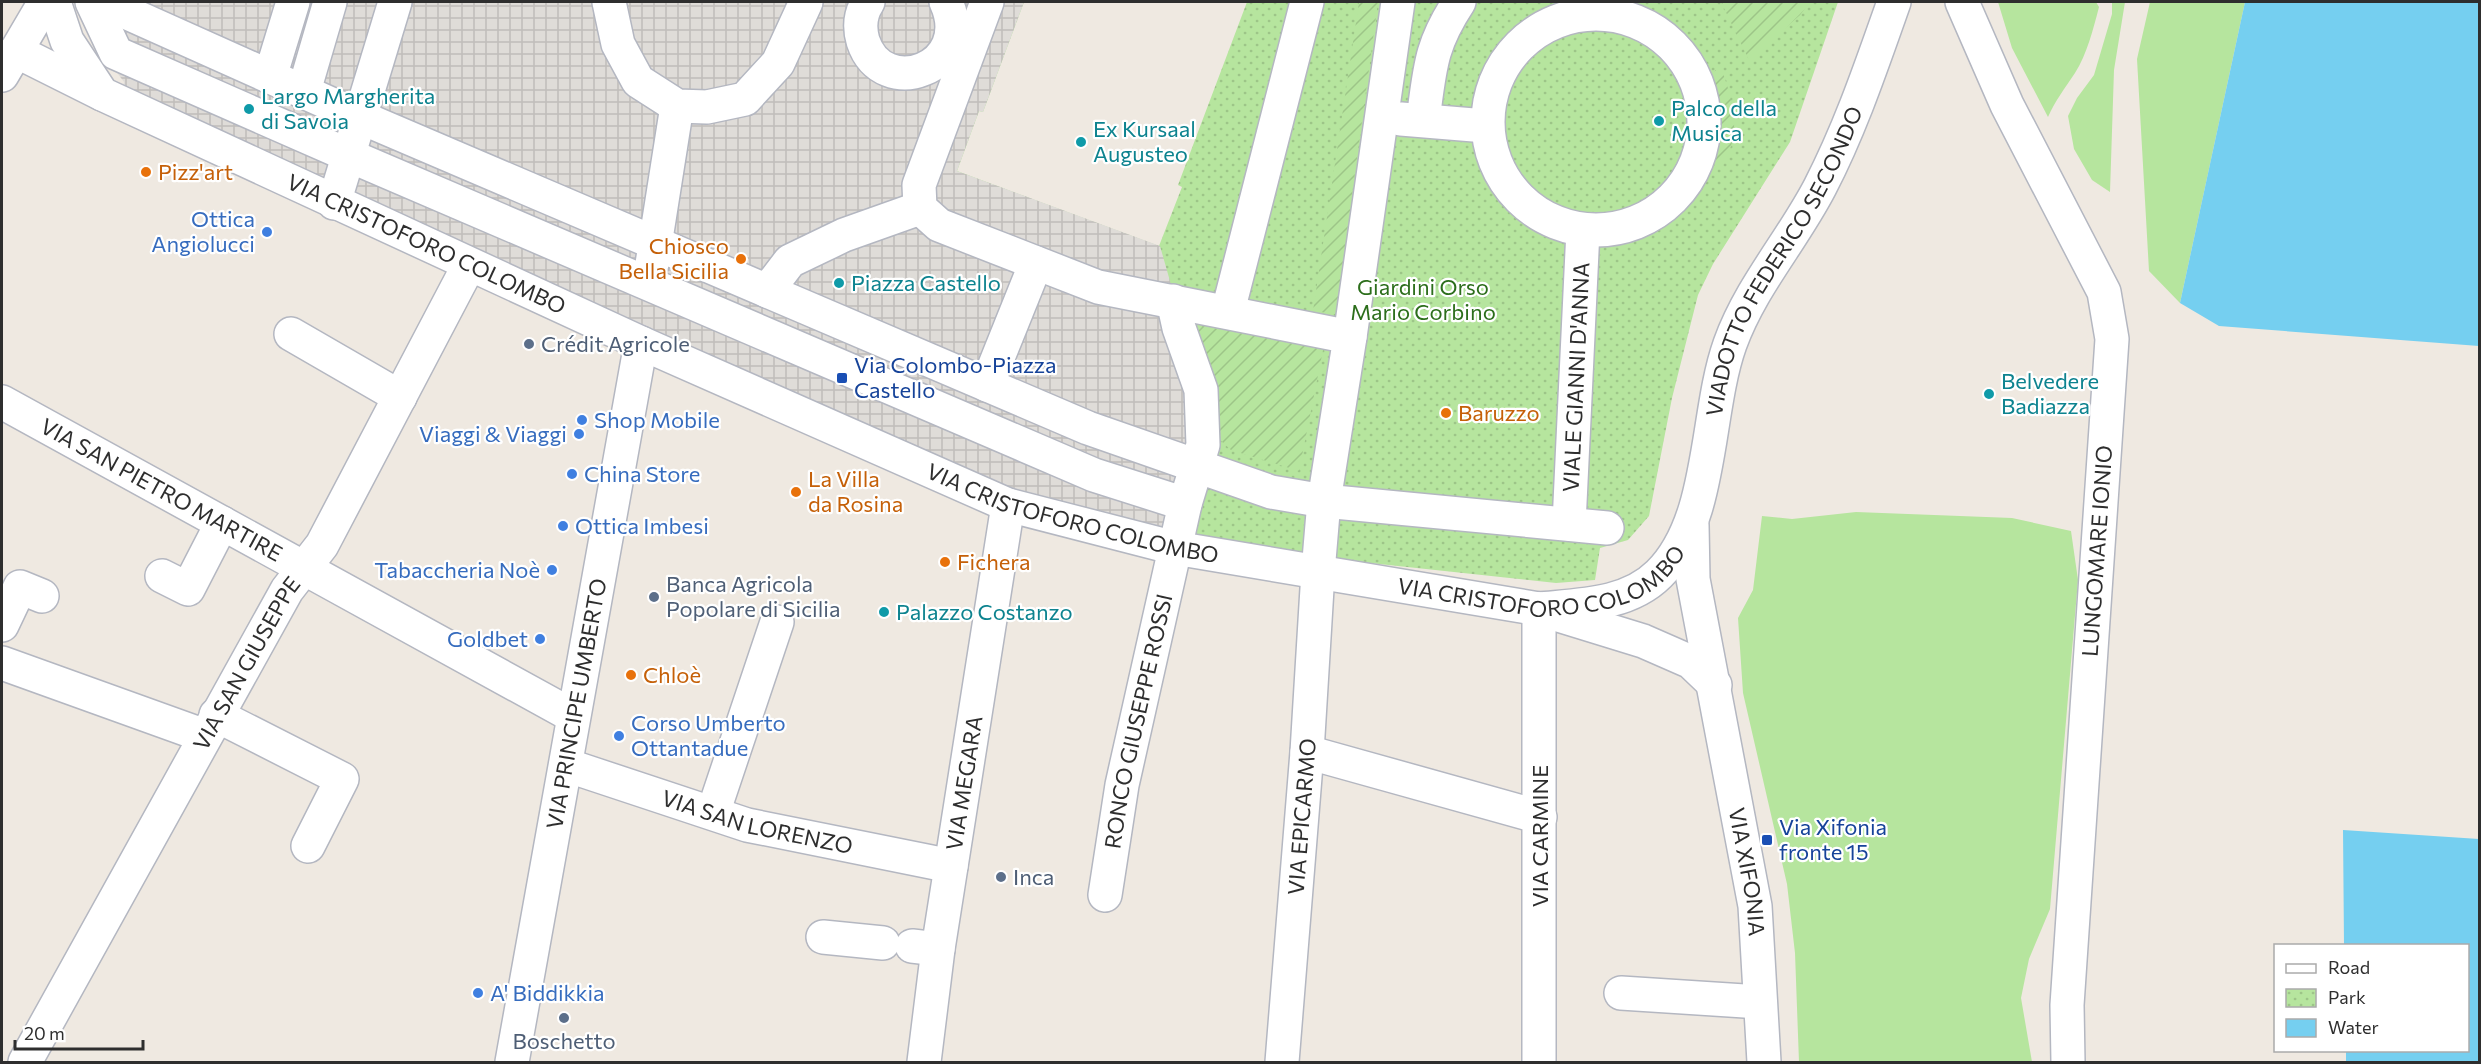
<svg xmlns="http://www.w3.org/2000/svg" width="2481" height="1064" font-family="Commissioner,sans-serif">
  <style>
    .grass { fill: #b6e59e }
    .park { fill: url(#park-dots) }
    .garden { fill: url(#garden-furrows) }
    .plaza { fill: url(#plaza-grid) }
    .water { fill: #75cff0 }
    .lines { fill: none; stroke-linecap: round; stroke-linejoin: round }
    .pedestrian-casing { stroke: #b4b7c1; stroke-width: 36 }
    .minor-casing { stroke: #b4b7c1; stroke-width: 36 }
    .tertiary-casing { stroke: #b4b7c1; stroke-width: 36 }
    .secondary-casing { stroke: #b4b7c1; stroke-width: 36 }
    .pedestrian { stroke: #fff; stroke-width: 33 }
    .minor { stroke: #fff; stroke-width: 33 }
    .tertiary { stroke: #fff; stroke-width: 33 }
    .secondary { stroke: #fff; stroke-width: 33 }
    .culture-dot { fill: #0f9aa8; stroke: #fff; stroke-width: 2 }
    .food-dot { fill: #e8710a; stroke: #fff; stroke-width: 2 }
    .shop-dot { fill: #3f7fe0; stroke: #fff; stroke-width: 2 }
    .service-dot { fill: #5c6f8a; stroke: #fff; stroke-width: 2 }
    .transit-dot { fill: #1a4fb4; stroke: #fff; stroke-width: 2 }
    .labels { text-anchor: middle; stroke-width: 4.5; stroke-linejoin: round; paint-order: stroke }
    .culture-label { font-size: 22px; fill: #0d838f; stroke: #fff; text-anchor: start }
    .food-label { font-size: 22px; fill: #c56008; stroke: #fff; text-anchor: start }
    .shop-label { font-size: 22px; fill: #366cbe; stroke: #fff; text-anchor: start }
    .street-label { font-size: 22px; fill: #2e2e2e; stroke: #fff }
    .park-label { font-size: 22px; fill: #2c6e1b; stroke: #fff }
    .service-label { font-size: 22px; fill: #4e5e75; stroke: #fff; text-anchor: start }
    .transit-label { font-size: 22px; fill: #164399; stroke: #fff; text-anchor: start }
  </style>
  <defs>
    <pattern id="park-dots" width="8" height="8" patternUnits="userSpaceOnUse" patternTransform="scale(1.5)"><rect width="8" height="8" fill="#b6e59e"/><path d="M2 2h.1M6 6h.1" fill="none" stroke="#9dc588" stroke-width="1.8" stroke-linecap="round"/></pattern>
    <pattern id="garden-furrows" width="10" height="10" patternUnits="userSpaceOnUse" patternTransform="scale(1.5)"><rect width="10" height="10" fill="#b6e59e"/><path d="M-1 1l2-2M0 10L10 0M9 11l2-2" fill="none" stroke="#9dc588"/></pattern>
    <pattern id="plaza-grid" width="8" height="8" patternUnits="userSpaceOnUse" patternTransform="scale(1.5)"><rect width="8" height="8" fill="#dfdcd8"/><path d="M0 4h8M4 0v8" fill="none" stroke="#c0bdba"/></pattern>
  </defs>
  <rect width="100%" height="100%" fill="#efe9e1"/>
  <path class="grass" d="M1998 2H2096L2099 7C2093 30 2087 54 2075 73 2065 88 2055 101 2048 117L2012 48Z
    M2112 2H2125L2114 70 2110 192 2092 180 2074 149 2068 116 2077 98 2094 75 2112 14Z
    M2150 2H2245L2180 303 2149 271 2137 59Z
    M1856 512 2012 518 2071 531 2078 580 2050 909 2029 959 2021 998 2032 1062H1799L1795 953 1787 884 1743 693 1738 618 1753 590 1762 516 1792 519Z"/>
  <path class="park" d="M1024 2 983 112 979 111 957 171 1159 246 1182 187 1178 185 1247 2H1838L1790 142 1713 264 1698 295 1672 398 1649 516 1628 540 1600 548 1595 580 1556 583 1342 560 1168 530 124 82Z"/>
  <path class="garden" d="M1359 2H1378L1336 314 1313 311Z
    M1721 2H1810L1800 15 1749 60Z
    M1715 70 1722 71C1733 99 1743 139 1721 164L1714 162C1718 144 1721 127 1719 109 1718 95 1713 83 1715 70Z
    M1198 326 1324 345 1299 471 1231 450 1220 440 1193 333Z"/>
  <path class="plaza" d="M79 2H1024L983 112 979 111 957 171 1160 246 1201 390 1175 548 1068 522 119 102 124 82 100 50Z"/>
  <path class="water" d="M2245 2H2479V346L2219 326 2180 303Z
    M2343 830 2479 839V1062H2346V1051L2468 1050V946L2344 945Z"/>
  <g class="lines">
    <defs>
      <g id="pedestrian">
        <path d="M92 2 116 53 348 155 1094 475 1185 504"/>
        <path d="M103 2 360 117 1088 428 1271 492 1324 501 1607 528"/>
        <path d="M609 2 618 44 638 81 677 106 707 107 745 99 778 63 806 2"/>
        <path d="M868 2C860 14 859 27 863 41 883 102 976 68 946 2"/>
        <circle cx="1596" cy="122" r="108"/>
        <path d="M270 77 293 2"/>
        <path d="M304 91 330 2"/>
        <path d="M1401 119 1486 126"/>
        <path d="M1423 120C1430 68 1430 46 1459 2"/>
        <path d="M652 264 677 106"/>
        <path d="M767 291 790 261 844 235 920 208"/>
        <path d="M291 334 400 397"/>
        <path d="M1350 337 1398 2"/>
        <path d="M987 385 1036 263"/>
        <path id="s1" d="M1569 524 1583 230"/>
        <path d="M162 576 188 589 222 523"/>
        <path d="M2 625 20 587 42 596"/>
        <path d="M216 715 342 779 308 846"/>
        <path id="s2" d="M566 765 747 825 951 866"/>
        <path d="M713 813 777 622"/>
        <path d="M823 937 883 943"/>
        <path d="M912 946 938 949"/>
        <path d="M1621 993 1760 1002"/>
      </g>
      <g id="minor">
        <path d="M987 2 919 185 920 208 939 225 1098 287 1350 337 1324 501 1318 572"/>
        <path d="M16 51 102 94"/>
        <path d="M334 203 395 2"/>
        <path d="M1228 311 1307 2"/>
        <path id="s3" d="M2 402 573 716"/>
        <path d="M2 663 205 736"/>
        <path d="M1307 752 1540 817"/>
        <path id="s4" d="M1105 895 1122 785 1185 504 1203 445 1201 390 1179 328 1173 301"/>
        <path id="s5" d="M25 1062 287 590 322 545 469 265"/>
        <path d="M1539 1062V609"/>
      </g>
      <g id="tertiary">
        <path d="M1962 2 2007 105 2104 292 2112 339 2067 1005 2068 1062"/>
        <path id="s6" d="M1692 525 1693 579 1755 906 1764 1062"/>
        <path d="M1539 609 1643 641 1691 662 1715 685"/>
        <path id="s7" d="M512 1062 641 343"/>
        <path id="s8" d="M924 1062 938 949 1008 505"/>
        <path id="s9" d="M1282 1062 1307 752 1318 572"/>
      </g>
      <g id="secondary">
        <path id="s10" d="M54 2 67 41 102 94 641 343 1008 505 1175 548 1539 609C1580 605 1628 605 1659 574 1714 520 1705 414 1730 344 1751 286 1792 241 1820 187 1851 127 1872 64 1894 2"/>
        <path d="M2 75 45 2"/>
      </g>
    </defs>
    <use href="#pedestrian" class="pedestrian-casing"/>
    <use href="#minor" class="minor-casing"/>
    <use href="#tertiary" class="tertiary-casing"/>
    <use href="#secondary" class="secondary-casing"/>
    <use href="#pedestrian" class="pedestrian"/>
    <use href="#minor" class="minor"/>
    <use href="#tertiary" class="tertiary"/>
    <use href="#secondary" class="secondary"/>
  </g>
  <g class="culture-dot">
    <circle cx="249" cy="109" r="6"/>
    <circle cx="1659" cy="121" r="6"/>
    <circle cx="1081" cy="142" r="6"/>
    <circle cx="839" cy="283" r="6"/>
    <circle cx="1989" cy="394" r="6"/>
    <circle cx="884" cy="612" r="6"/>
  </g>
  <g class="food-dot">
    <circle cx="146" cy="172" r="6"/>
    <circle cx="741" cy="259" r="6"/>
    <circle cx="1446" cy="413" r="6"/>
    <circle cx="796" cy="492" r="6"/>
    <circle cx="945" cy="562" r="6"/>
    <circle cx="631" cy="675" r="6"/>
  </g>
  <g class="shop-dot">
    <circle cx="267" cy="232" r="6"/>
    <circle cx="582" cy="420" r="6"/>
    <circle cx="579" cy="434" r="6"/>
    <circle cx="572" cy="474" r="6"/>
    <circle cx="563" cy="526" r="6"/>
    <circle cx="552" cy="570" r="6"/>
    <circle cx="540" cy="639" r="6"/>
    <circle cx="619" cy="736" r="6"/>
    <circle cx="478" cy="993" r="6"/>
  </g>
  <g class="service-dot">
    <circle cx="529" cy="344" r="6"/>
    <circle cx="654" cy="597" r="6"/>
    <circle cx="1001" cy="877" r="6"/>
    <circle cx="564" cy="1018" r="6"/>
  </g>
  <g class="transit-dot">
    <rect x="836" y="372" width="12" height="12" rx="3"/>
    <rect x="1761" y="834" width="12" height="12" rx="3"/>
  </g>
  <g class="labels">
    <g class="culture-label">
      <text x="261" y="104">Largo Margherita<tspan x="261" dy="25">di Savoia</tspan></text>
      <text x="1671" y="116">Palco della<tspan x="1671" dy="25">Musica</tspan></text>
      <text x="1093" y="137">Ex Kursaal<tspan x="1093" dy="25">Augusteo</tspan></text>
      <text x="851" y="291">Piazza Castello</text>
      <text x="2001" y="389">Belvedere<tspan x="2001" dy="25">Badiazza</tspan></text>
      <text x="896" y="620">Palazzo Costanzo</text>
    </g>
    <g class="food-label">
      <text x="158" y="180">Pizz'art</text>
      <text x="729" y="254" text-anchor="end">Chiosco<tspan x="729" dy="25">Bella Sicilia</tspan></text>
      <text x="1458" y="421">Baruzzo</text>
      <text x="808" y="487">La Villa<tspan x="808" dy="25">da Rosina</tspan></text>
      <text x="957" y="570">Fichera</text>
      <text x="643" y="683">Chloè</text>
    </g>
    <g class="shop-label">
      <text x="255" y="227" text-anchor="end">Ottica<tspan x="255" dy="25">Angiolucci</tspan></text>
      <text x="594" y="428">Shop Mobile</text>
      <text x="567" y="442" text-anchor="end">Viaggi &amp; Viaggi</text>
      <text x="584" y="482">China Store</text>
      <text x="575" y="534">Ottica Imbesi</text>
      <text x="540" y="578" text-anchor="end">Tabaccheria Noè</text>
      <text x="528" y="647" text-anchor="end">Goldbet</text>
      <text x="631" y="731">Corso Umberto<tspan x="631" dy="25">Ottantadue</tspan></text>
      <text x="490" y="1001">A' Biddikkia</text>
    </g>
    <g class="street-label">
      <text dy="8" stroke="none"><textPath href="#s10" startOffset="462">VIA CRISTOFORO COLOMBO</textPath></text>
      <text dy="8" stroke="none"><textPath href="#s10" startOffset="2110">VIADOTTO FEDERICO SECONDO</textPath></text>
      <text dy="8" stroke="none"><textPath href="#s1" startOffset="147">VIALE GIANNI D'ANNA</textPath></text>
      <text dy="8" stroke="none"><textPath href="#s3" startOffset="182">VIA SAN PIETRO MARTIRE</textPath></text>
      <text dy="8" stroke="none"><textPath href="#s10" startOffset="1164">VIA CRISTOFORO COLOMBO</textPath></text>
      <text transform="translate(2097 551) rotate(-86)" y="8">LUNGOMARE IONIO</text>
      <text dy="8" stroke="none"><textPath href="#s10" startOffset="1650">VIA CRISTOFORO COLOMBO</textPath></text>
      <text dy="8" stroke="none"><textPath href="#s5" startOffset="456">VIA SAN GIUSEPPE</textPath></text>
      <text dy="8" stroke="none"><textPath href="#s7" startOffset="364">VIA PRINCIPE UMBERTO</textPath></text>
      <text dy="8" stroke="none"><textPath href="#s4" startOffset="177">RONCO GIUSEPPE ROSSI</textPath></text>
      <text dy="8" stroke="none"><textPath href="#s8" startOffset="282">VIA MEGARA</textPath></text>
      <text dy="8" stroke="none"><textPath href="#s9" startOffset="246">VIA EPICARMO</textPath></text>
      <text dy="8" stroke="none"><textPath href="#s2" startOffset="200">VIA SAN LORENZO</textPath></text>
      <text transform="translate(1540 836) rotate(-90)" y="8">VIA CARMINE</text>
      <text dy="8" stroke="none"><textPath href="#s6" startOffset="352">VIA XIFONIA</textPath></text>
    </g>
    <g class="park-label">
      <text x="1423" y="295">Giardini Orso<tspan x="1423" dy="25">Mario Corbino</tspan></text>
    </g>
    <g class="service-label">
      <text x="541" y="352">Crédit Agricole</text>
      <text x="666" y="592">Banca Agricola<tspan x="666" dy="25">Popolare di Sicilia</tspan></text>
      <text x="1013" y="885">Inca</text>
      <text x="564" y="1049" text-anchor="middle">Boschetto</text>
    </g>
    <g class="transit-label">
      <text x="854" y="373">Via Colombo-Piazza<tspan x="854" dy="25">Castello</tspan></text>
      <text x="1779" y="835">Via Xifonia<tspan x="1779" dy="25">fronte 15</tspan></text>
    </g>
  </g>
  <rect width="2481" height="1064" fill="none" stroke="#2e2e2e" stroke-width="6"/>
  <rect x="2274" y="944" width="195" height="108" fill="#ffffff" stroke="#ababab" stroke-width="1.5"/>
  <rect x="2286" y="964" width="30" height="9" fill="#ffffff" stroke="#ababab" stroke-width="1.5"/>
  <text x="2328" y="974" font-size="18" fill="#2e2e2e">Road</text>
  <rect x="2286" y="989" width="30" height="18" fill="url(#park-dots)" stroke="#ababab" stroke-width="1.5"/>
  <text x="2328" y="1004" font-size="18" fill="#2e2e2e">Park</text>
  <rect x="2286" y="1019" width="30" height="18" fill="#75cff0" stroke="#ababab" stroke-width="1.5"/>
  <text x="2328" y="1034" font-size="18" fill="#2e2e2e">Water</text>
  <path d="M15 1040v9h128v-9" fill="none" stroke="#2e2e2e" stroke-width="3"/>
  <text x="24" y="1040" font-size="18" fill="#2e2e2e" stroke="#ffffff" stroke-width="4.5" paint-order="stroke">20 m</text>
</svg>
